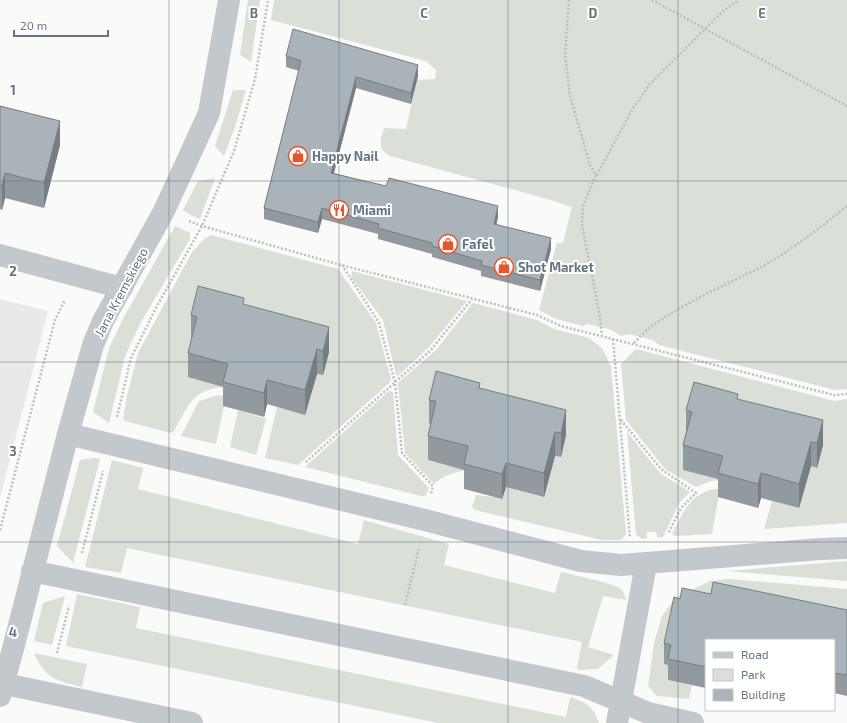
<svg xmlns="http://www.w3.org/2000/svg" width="847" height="723" font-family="'Exo 2',sans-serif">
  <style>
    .built { fill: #e8e9e9 }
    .green { fill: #dadfd7 }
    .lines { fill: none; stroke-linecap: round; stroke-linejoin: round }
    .path { stroke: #bbbfc2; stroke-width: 2.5; stroke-dasharray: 2 2; stroke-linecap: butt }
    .minor { stroke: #c3c8cc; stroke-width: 22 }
    .wall { fill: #929a9f }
    .shaded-wall { fill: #777d82 }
    .building { fill: #aab3b9; stroke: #777d82 }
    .grid { fill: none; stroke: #657683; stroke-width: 1; stroke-opacity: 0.55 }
    .labels { text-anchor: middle; stroke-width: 4; stroke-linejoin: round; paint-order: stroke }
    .poi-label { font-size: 13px; font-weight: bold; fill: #657683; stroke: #fff; text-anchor: start }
    .street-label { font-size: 13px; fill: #657683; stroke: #fff }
    .grid-label { font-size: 13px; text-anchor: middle; font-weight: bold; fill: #657683; stroke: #fff; stroke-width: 4; stroke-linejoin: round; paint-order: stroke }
  </style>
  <rect width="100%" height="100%" fill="#fafaf8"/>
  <path class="built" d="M0 299 48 311 0 498Z"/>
  <path class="green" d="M248 0H260L251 62 240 55Z
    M274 0H847V389L835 390 659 345 653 340 629 334 621 336 612 330 587 324 583 326 556 319 539 310 557 243H563L572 207 551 200 390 156C377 148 380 141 384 128L406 129 417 80 435 79 436 70 426 61 271 20Z
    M233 90H246L235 127 224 156 215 146Z
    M215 178 200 219 191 215 183 210 198 181Z
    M175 226 190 233V239L141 322 125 356 109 423 93 412 109 348 124 317Z
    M211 235 338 269 376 323 391 379 389 383 298 465 265 458 277 407 305 414 317 374 323 375 197 341 228 387C193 388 189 404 174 431L171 433 125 421 123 419 127 396 138 353 192 252 204 239Z
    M352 271 467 301 429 347 398 376 396 375 383 320 351 277Z
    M473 303 537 320 554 329 589 338 602 348 611 366 626 534 621 540H602L475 510 472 507 476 495 502 498 507 482 517 484 516 490 544 497 555 456 561 457 566 435 479 412 480 407 436 396 429 424 436 426 428 460 449 466 452 461 469 465 468 470C454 472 444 475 434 484L405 453 398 384 399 382 436 350Z
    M636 349 834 401 847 399V523L764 529 772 501 799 508 811 466 823 445 723 480 711 481 696 487 665 469 626 420 621 364Z
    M389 391 393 392 398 455 429 488 425 497 305 467Z
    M218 395 226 396 216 444 181 436 199 401Z
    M238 410 266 419 256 455 230 447Z
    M627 432 660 473 690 492 679 503 663 537 658 538 656 532H646L647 538 643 539 636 535Z
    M94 458 100 459 73 563 57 546 80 460Z
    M112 460 143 468 138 489 358 544 364 520 449 544 444 565 555 593 561 572C572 575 614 583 621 589 624 592 625 597 626 600L603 596 588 647 614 655 598 669 579 670 577 667 582 642 127 548 121 573 85 567Z
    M715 489H720L712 534 675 536 672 534C683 513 689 494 715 489Z
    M847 561V581L727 571Z
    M729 579 847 589V631L714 603 671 666 668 680 692 685 689 699 657 696 648 686 654 643 662 616 675 598 710 581Z
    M77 594 140 607 136 628 566 717 570 697C587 703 593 706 599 723H438L66 646Z
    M65 596 52 645 34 641 43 603Z
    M34 653 87 664 82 687C56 681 45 678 34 653Z"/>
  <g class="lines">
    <path class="path" d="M569 0 565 55 570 96 590 165 596 175 583 206 582 225 600 317 602 336
      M652 0 847 106
      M597 175 633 108 650 84 723 11 739 0
      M189 221 202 226 341 265 537 315 561 326 834 395 847 394
      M342 265 379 323 395 382 402 453 433 486 431 494
      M613 339 630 538
      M634 343C639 338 644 332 649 328 685 302 726 285 765 265 794 248 821 227 847 206
      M117 417 131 358 157 306 202 226 234 151 255 79 268 0
      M621 420 661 469 696 493 681 508 668 534
      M306 462 431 350 472 299
      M0 530 55 320 65 300
      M82 553 103 471
      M405 605 419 548
      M57 653 69 606"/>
    <path class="minor" d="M0 255 122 288
      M68 434 425 520 581 561 621 565 820 549 847 548
      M32 571 584 686 648 713 693 723
      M0 683 192 723
      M0 696 14 645 68 434 93 345 103 321 164 211 209 113 229 0
      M617 723 646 564"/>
  </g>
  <path class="wall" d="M286 56 418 76 411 104 356 88 334 173 498 217 496 225 551 249 540 291 481 276V271L432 257V254L378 239V234L322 219 318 233 264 219V208L299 71 286 67Z
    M0 106 60 145 44 208 5 198 2 210 0 209Z
    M244 305 329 352 323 375 317 374 305 415 267 404 264 417 223 406V387L188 377V353L192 339H191V315Z
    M480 388 566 435 561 457 555 456 544 497 506 487 502 499 464 489V470L428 460V436L431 424H429V400Z
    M738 399 823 445 817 468 811 466 799 508 761 498 758 508 718 497V479L683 470V445L686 433V410Z
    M711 594 847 610V696L834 693V640H706V688L668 680V665L664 664V643L680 599Z"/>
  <path class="shaded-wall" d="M418 65V76L411 104V93Z
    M356 77V88L331 184V173Z
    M60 121V145L44 208V183Z
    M5 173V198L2 210V185Z
    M498 206V217L494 235V224Z
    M322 208V219L318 233V222Z
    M551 238V249L540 291V280Z
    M329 327V352L323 375V351Z
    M317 349V374L305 415V390Z
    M267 380V404L264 417V393Z
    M566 410V435L561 457V433Z
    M823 420V445L817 468V443Z
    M555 432V456L544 497V473Z
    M811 442V466L799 508V484Z
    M506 463V487L502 499V474Z
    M761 473V498L758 508V484Z"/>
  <path class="building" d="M293 29 418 65 411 93 356 77 331 173 386 186 389 178 498 206 494 224 551 238 540 280 481 265 482 261 432 246V243L378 228 379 224 322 208 318 222 264 208 301 61 286 56Z
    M0 106 60 121 44 183 5 173 2 185H0Z
    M198 286 244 298 243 304 329 327 323 351 317 349 305 390 267 380 264 393 223 382 228 364 188 353 197 317 191 315Z
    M436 371 480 383 479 388 566 410 561 433 555 432 544 473 506 463 502 474 464 464 468 446 428 436 436 401 429 400Z
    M694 382 738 394 737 399 823 420 817 443 811 442 799 484 761 473 758 484 718 473 723 456 683 445 692 412 686 410Z
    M713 582 847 610V675L834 673V640H706V667L668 659 671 645 664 643 674 597 680 599 682 588 711 594Z"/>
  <path class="grid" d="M169 0V723M339 0V723M508 0V723M678 0V723M0 181H847M0 362H847M0 542H847"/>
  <defs>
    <symbol id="shop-ring" viewBox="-11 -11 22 22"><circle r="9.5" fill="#fff" stroke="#e4572e" stroke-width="1.5"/><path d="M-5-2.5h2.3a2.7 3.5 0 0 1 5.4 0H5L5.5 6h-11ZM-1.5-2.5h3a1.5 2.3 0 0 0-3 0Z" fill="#e4572e"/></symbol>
    <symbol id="restaurant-ring" viewBox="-11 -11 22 22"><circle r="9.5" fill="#fff" stroke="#e4572e" stroke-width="1.5"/><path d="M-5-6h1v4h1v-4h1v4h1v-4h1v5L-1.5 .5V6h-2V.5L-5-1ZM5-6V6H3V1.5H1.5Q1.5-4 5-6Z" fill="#e4572e"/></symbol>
  </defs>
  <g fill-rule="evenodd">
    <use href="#shop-ring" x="287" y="145" width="22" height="22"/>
    <use href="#restaurant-ring" x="328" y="199" width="22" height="22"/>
    <use href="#shop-ring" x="437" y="233" width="22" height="22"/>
    <use href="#shop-ring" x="493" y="256" width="22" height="22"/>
  </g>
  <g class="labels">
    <g class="poi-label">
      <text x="312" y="161">Happy Nail</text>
      <text x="353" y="215">Miami</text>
      <text x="462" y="249">Fafel</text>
      <text x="518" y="272">Shot Market</text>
    </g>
    <g class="street-label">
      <text transform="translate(121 292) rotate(-62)" y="5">Jana Kremskiego</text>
    </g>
  </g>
  <g class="grid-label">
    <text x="254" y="18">B</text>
    <text x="424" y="18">C</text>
    <text x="593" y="18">D</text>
    <text x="762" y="18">E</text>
    <text x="13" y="95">1</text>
    <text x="13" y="276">2</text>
    <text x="13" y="456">3</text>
    <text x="13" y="637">4</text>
  </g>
  <rect x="705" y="639" width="130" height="72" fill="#ffffff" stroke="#c1c8cd"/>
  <rect x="713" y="652" width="20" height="6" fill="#c3c8cc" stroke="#c1c8cd"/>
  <text x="741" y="659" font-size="12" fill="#657683">Road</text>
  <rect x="713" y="669" width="20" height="12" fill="#dadfd7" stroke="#c1c8cd"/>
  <text x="741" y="679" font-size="12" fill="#657683">Park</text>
  <rect x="713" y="689" width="20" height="12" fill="#aab3b9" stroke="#c1c8cd"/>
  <text x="741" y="699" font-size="12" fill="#657683">Building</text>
  <path d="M14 30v6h94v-6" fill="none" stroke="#657683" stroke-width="2"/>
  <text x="20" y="30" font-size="12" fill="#657683" stroke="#ffffff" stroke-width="3" paint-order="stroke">20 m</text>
</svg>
